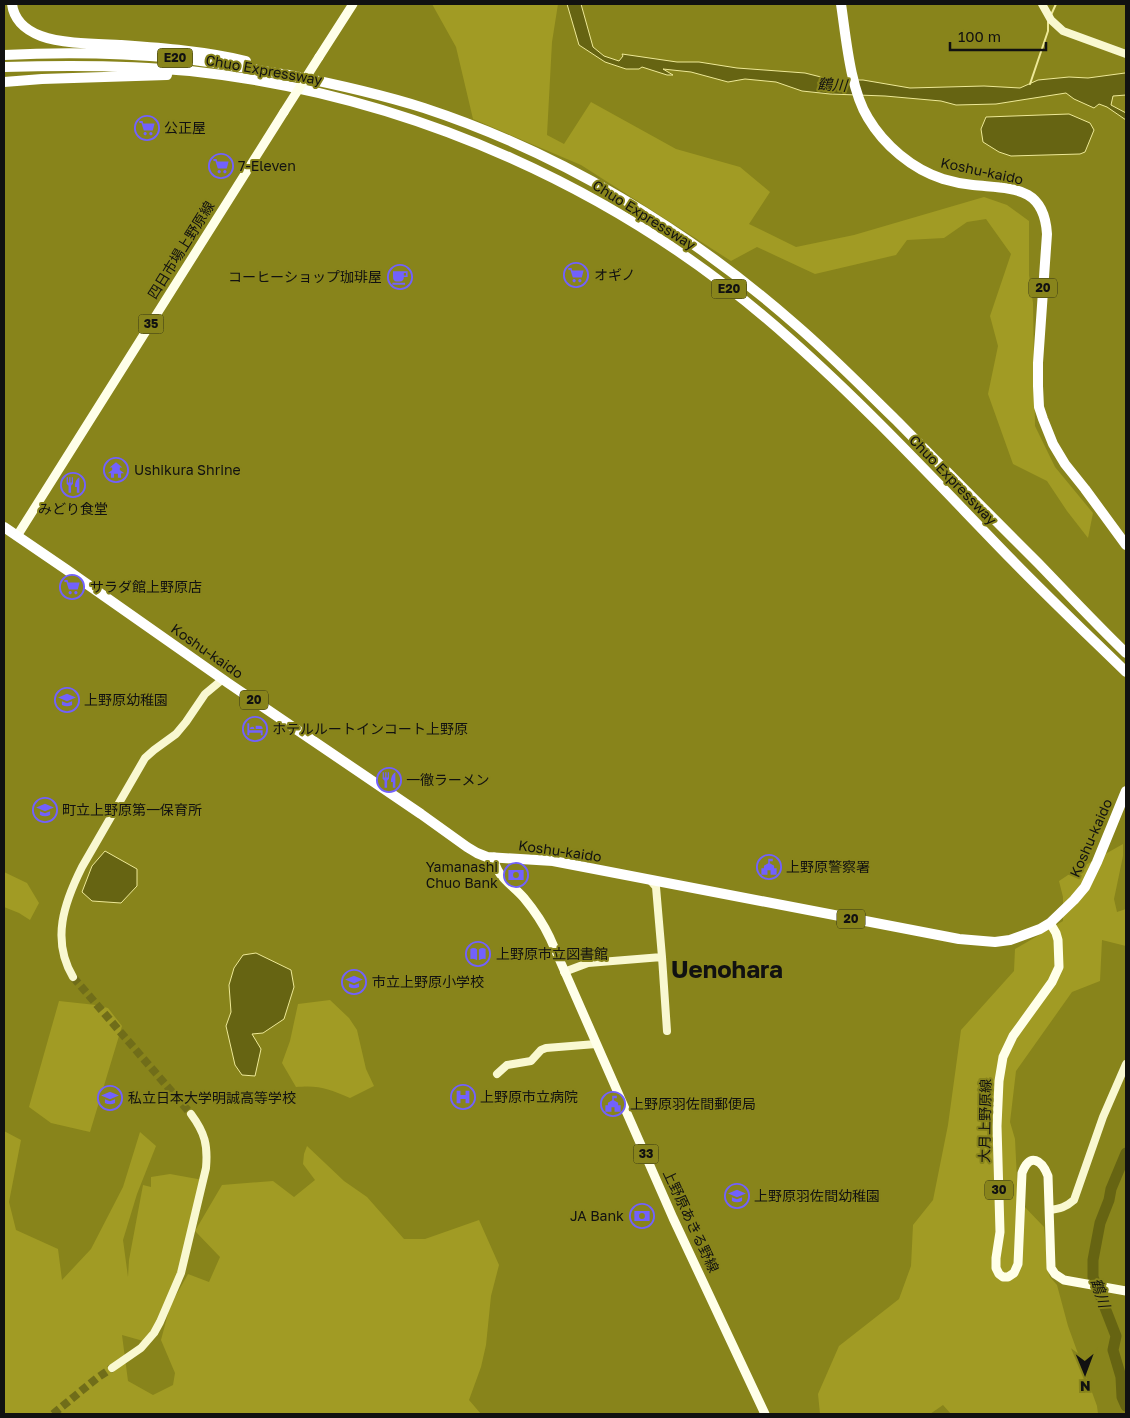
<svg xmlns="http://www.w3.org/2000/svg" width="1130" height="1418" font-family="'Golos Text','Noto Sans JP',sans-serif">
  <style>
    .green { fill: #a19b24 }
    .water { fill: #666412; stroke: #eee997 }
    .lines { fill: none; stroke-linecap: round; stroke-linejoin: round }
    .stream { stroke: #eee997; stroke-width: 2 }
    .river { stroke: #666412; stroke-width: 11 }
    .secondary-tunnel { stroke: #706d19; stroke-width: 8; stroke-dasharray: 8 4; stroke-linecap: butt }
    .secondary { stroke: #f9f8d0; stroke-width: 8 }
    .primary { stroke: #ffffe9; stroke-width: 9 }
    .highway { stroke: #fff; stroke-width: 10 }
    .primary-bridge { stroke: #ffffe9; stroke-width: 9 }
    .labels { text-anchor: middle; stroke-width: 4; stroke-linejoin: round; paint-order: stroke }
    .shield { fill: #88841b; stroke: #353414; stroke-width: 1 }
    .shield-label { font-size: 12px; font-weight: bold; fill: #111 }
    .street-label { font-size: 14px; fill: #111; stroke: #88841b }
    .poi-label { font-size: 14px; fill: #111; stroke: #88841b; text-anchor: start }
    .water-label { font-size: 15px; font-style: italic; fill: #111; stroke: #88841b }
    .town-label { font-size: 24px; font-weight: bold; fill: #111; stroke: #88841b }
  </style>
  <rect width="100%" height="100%" fill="#88841b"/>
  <path class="green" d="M432 4H558L552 42 547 135 564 144 591 102 676 149 740 167 770 192 749 224 796 247 854 235 984 197 1007 205 1029 221V275L1033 303 1035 426 1055 467 1093 513 1088 538 1067 511 1047 481 1013 464 988 394 998 346 990 316 1011 254 986 219 967 222 944 238 907 240 896 255 815 274 757 247 731 261 581 165 473 119 456 47Z
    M1123 844V856L1114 899 1117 912 1126 909V946L1102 940 1100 981 1072 992 1016 1071 1010 1122 1015 1139 1018 1200 1044 1227 1048 1270 1050 1277 1057 1285 1068 1326 1097 1406 1098 1414H951L943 1405 930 1414H820L818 1394 839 1346 899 1299 911 1266 913 1225 933 1200 948 1125 961 1030 1014 971 1015 949 1063 921V897L1059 881 1068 875Z
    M4 872 27 883 39 903 30 920 19 913 4 907Z
    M330 1000 349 1018 357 1030 366 1069 374 1086 350 1098C328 1089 321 1085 296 1087L282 1063 290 1041 298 1004Z
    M59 1001 96 1005 108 1008 122 1026 90 1132 51 1123 29 1107Z
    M4 1131 21 1140 9 1202 16 1230 58 1249 62 1280 91 1249 123 1187 140 1132 156 1146 137 1194 123 1240 128 1277 129 1260 143 1185 151 1187V1177L170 1174 203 1180 181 1273 147 1342 122 1335 128 1381 153 1395 173 1385 175 1373 161 1340 170 1306 188 1274 209 1282 220 1257 195 1231 222 1185 273 1181 294 1197 315 1180 303 1164 304 1154 307 1146 344 1181 367 1197 404 1239H425L479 1220 499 1265 491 1296 486 1345 481 1367 469 1400 481 1414H4Z"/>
  <path class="water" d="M567 4H581L593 47 604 56 619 61 623 56 622 54 677 62H699L737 68 805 73 833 80H863L910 88 984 86 1020 88 1038 80 1069 77 1088 78 1125 73 1126 74V95L1113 96 1111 105 1126 113V120L1107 107 1099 104 1094 108 1074 99 1066 93 996 104 956 105 941 101 885 96 830 94 802 91 776 82 745 79 728 82 691 72 663 69 673 75H667L642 67 639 69H626L605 62 579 45Z
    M1069 114 1090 123 1094 130 1085 152 1080 154 1011 156 999 152 983 142 981 129 986 117Z
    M105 851 137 869V886L121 903 92 901 82 892 92 866Z
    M256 953 291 970 294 987 284 1019 263 1033 252 1034 261 1049 255 1076 242 1075 235 1065 226 1026 231 1012 229 985 234 968 243 955Z"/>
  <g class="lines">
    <path class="stream" d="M1051 15 1056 4
      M1030 84 1048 31V22"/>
    <path class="river" d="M1126 1153 1111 1189 1109 1200 1100 1223 1093 1260V1277L1116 1336 1113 1350 1121 1377 1122 1397 1126 1406"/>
    <path class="secondary-tunnel" d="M73 977 191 1114
      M53 1414 97 1378 112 1368"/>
    <path class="secondary" d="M1042 4 1051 20 1063 31 1126 54
      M650 880 656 887 662 957 667 1031
      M564 972 588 963 662 957
      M73 977C51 940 64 903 82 867L145 758 154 750 176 734 186 722 205 694 223 679
      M497 1074 507 1065 531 1061 541 1050 546 1048 596 1044
      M1049 1210C1060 1209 1066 1207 1074 1200L1103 1117 1126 1064
      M112 1368 141 1348 154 1333 160 1322 181 1273 206 1168C208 1145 205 1133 191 1114"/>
    <path class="primary" d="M319 57 353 4
      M17 536 284 112
      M494 857C495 876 512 884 524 898 534 910 543 923 550 938L673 1218 765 1414
      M1050 923 1056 933 1058 940 1059 967 1052 982 1013 1036 1003 1057 999 1081 997 1126 1000 1232 996 1258V1268L999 1274 1003 1277H1008L1014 1273 1018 1264 1022 1173C1030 1152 1042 1160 1048 1176L1051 1268 1055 1274 1064 1280 1126 1291"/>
    <path class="highway" d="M12 4C14 20 25 30 41 36 62 44 98 44 120 45 162 48 205 51 246 61
      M841 4C846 37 850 89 868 118 884 145 912 169 943 179 953 182 963 184 973 185 1011 189 1044 185 1047 234L1038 363V386L1039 407 1043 419 1053 444 1065 464 1085 489 1126 545
      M4 55C61 52 120 53 177 58 214 62 251 69 289 75 335 84 380 94 424 108 561 153 688 230 796 325 831 355 864 389 897 421 944 469 991 516 1038 563 1067 593 1096 624 1126 653
      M4 67C66 65 128 65 190 71 412 95 624 190 790 339 868 408 939 485 1012 560 1049 598 1088 635 1126 672
      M4 82 42 79 167 75
      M4 527 67 570 228 683 421 814 467 847 477 853 487 857 553 861 959 939 995 942 1010 940 1040 929 1050 923 1074 900 1085 887 1097 862 1126 791"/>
    <path class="primary-bridge" d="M284 112 319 57"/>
  </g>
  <defs>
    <symbol id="supermarket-ring" viewBox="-11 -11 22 22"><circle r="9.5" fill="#88841b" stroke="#7261fd" stroke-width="1.5"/><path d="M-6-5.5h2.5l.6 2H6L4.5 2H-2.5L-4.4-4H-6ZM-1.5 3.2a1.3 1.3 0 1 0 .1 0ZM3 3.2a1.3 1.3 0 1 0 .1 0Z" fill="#7261fd"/></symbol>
    <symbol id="cafe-ring" viewBox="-11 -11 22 22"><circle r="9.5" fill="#88841b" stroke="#7261fd" stroke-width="1.5"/><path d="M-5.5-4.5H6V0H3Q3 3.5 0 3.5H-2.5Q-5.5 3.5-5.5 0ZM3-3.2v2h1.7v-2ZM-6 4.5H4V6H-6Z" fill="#7261fd"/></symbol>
    <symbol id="temple-ring" viewBox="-11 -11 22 22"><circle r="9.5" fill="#88841b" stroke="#7261fd" stroke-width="1.5"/><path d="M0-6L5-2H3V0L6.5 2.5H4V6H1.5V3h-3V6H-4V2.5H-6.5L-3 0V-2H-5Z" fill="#7261fd"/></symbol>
    <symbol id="restaurant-ring" viewBox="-11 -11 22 22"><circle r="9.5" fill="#88841b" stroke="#7261fd" stroke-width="1.5"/><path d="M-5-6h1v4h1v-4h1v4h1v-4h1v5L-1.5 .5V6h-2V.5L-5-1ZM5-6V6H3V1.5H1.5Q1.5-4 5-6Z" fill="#7261fd"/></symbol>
    <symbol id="school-ring" viewBox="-11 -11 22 22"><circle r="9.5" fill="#88841b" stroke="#7261fd" stroke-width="1.5"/><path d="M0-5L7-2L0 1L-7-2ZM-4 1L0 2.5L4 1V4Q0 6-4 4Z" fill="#7261fd"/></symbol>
    <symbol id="hotel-ring" viewBox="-11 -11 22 22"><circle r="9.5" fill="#88841b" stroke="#7261fd" stroke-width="1.5"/><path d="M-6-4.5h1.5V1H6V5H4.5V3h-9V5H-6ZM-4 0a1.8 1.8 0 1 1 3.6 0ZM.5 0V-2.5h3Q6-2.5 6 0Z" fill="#7261fd"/></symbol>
    <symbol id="civic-ring" viewBox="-11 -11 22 22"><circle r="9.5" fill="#88841b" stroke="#7261fd" stroke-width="1.5"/><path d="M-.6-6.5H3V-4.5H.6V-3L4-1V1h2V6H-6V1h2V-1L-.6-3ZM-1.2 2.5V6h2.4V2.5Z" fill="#7261fd"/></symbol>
    <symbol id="bank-ring" viewBox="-11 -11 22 22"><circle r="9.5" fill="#88841b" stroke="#7261fd" stroke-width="1.5"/><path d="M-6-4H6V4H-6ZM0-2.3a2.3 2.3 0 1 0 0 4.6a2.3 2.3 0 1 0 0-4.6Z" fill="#7261fd"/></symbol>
    <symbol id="library-ring" viewBox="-11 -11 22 22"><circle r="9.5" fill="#88841b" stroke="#7261fd" stroke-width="1.5"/><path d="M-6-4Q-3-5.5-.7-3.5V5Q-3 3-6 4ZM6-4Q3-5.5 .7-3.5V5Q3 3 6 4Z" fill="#7261fd"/></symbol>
    <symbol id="hospital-ring" viewBox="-11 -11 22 22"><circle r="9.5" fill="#88841b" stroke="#7261fd" stroke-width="1.5"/><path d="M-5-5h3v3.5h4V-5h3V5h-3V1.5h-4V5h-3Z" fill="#7261fd"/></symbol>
  </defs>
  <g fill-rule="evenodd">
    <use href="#supermarket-ring" x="133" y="114" width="28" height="28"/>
    <use href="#supermarket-ring" x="207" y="152" width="28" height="28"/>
    <use href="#supermarket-ring" x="562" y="261" width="28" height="28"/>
    <use href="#cafe-ring" x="386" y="263" width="28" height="28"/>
    <use href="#temple-ring" x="102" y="456" width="28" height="28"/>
    <use href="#restaurant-ring" x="59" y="471" width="28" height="28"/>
    <use href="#supermarket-ring" x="58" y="573" width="28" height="28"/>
    <use href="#school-ring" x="53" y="686" width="28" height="28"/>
    <use href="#hotel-ring" x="241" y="715" width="28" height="28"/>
    <use href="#restaurant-ring" x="375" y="766" width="28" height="28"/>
    <use href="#school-ring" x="31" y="796" width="28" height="28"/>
    <use href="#civic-ring" x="755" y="853" width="28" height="28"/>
    <use href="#bank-ring" x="502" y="861" width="28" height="28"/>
    <use href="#library-ring" x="464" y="940" width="28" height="28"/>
    <use href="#school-ring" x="340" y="968" width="28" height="28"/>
    <use href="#hospital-ring" x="449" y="1083" width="28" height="28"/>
    <use href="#school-ring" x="96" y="1084" width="28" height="28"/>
    <use href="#civic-ring" x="599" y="1090" width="28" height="28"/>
    <use href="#school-ring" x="723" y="1182" width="28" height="28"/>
    <use href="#bank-ring" x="628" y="1202" width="28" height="28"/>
  </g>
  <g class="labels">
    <g class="shield">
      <rect x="157.5" y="48.5" width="35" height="19" rx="4"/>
      <rect x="1029" y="278.5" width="28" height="19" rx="4"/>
      <rect x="711.5" y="279.5" width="35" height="19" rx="4"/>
      <rect x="138.5" y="314.5" width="25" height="19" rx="4"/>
      <rect x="240" y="690.5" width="28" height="19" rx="4"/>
      <rect x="837" y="909.5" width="28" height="19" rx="4"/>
      <rect x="633.5" y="1144.5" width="25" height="19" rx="4"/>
      <rect x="985" y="1180.5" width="28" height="19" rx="4"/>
    </g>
    <g class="shield-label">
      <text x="175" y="62">E20</text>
      <text x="1043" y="292">20</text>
      <text x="729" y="293">E20</text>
      <text x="151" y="328">35</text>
      <text x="254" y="704">20</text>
      <text x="851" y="923">20</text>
      <text x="646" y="1158">33</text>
      <text x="999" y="1194">30</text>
    </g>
    <g class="street-label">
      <text transform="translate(264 70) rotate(10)" y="5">Chuo Expressway</text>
      <text transform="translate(982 171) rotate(12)" y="5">Koshu-kaido</text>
      <text transform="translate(644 215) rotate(32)" y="5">Chuo Expressway</text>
      <text transform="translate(181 250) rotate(-58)" y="5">四日市場上野原線</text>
      <text transform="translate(953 480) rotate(46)" y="5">Chuo Expressway</text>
      <text transform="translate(207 651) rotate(35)" y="5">Koshu-kaido</text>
      <text transform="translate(1091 838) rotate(-66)" y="5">Koshu-kaido</text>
      <text transform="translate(560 851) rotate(8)" y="5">Koshu-kaido</text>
      <text transform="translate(985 1121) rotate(-89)" y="5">大月上野原線</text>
      <text transform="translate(691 1221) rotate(65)" y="5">上野原あきる野線</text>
    </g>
    <g class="poi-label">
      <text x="164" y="133">公正屋</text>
      <text x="238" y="171">7-Eleven</text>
      <text x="594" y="280">オギノ</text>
      <text x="382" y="282" text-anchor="end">コーヒーショップ珈琲屋</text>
      <text x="134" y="475">Ushikura Shrine</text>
      <text x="73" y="514" text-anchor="middle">みどり食堂</text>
      <text x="90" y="592">サラダ館上野原店</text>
      <text x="84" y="705">上野原幼稚園</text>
      <text x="272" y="734">ホテルルートインコート上野原</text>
      <text x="406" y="785">一徹ラーメン</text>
      <text x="62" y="815">町立上野原第一保育所</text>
      <text x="498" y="872" text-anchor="end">Yamanashi<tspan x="498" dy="16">Chuo Bank</tspan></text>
      <text x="786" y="872">上野原警察署</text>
      <text x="496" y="959">上野原市立図書館</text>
      <text x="372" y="987">市立上野原小学校</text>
      <text x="480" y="1102">上野原市立病院</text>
      <text x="128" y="1103">私立日本大学明誠高等学校</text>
      <text x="630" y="1109">上野原羽佐間郵便局</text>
      <text x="754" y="1201">上野原羽佐間幼稚園</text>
      <text x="624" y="1221" text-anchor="end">JA Bank</text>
    </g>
    <g class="water-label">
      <text transform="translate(832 85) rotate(4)" y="5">鶴川</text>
      <text transform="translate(1100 1293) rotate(72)" y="5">鶴川</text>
    </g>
    <g class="town-label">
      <text x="727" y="978">Uenohara</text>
    </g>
  </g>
  <rect width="1130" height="1418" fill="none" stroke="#111111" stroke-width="10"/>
  <g transform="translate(1085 1373) rotate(179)" stroke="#88841b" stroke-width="4" paint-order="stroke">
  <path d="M0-4L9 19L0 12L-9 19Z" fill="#111111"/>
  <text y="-8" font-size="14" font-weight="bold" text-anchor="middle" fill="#111111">N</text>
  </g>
  <path d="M950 42v8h96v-8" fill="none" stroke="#111111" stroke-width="2.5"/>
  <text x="958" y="42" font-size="15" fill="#111111" stroke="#88841b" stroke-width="4" paint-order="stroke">100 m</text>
</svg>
